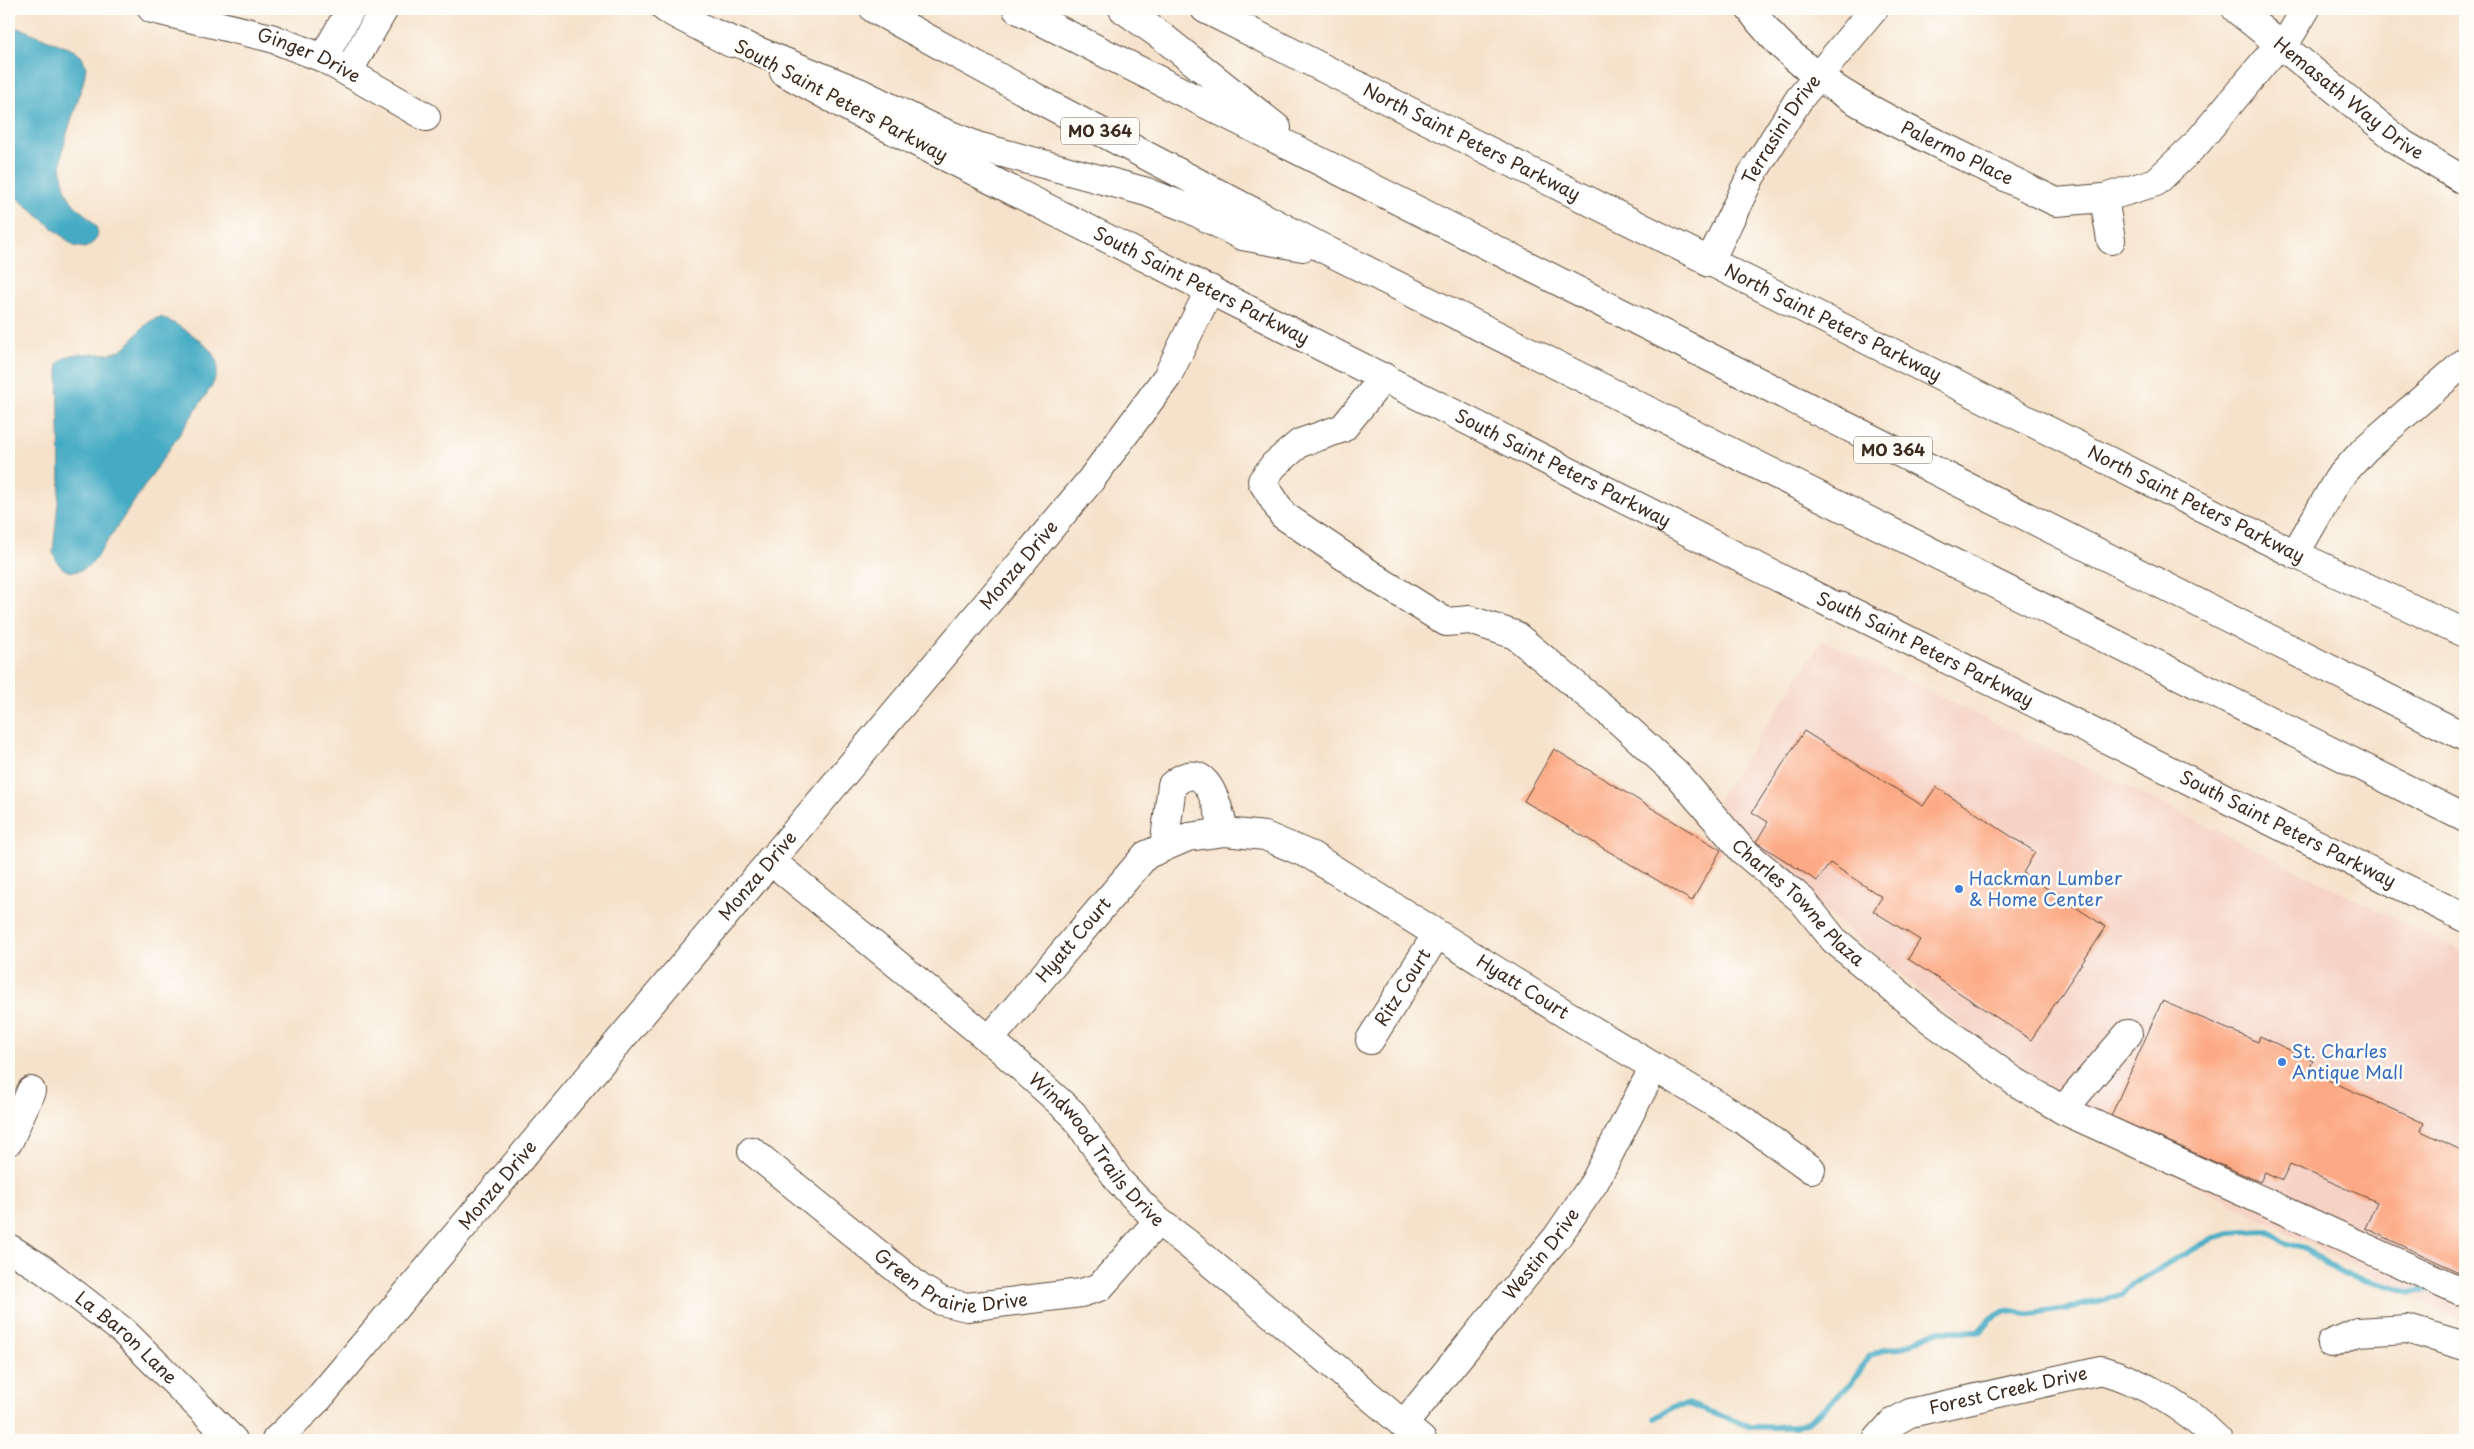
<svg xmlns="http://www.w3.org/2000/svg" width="2474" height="1449" font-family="'Playpen Sans',sans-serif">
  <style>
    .built { fill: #f6d2c4 }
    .water { fill: #44abc4; stroke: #406a71 }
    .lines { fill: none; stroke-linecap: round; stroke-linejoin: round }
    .stream { stroke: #44abc4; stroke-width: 6 }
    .building { fill: #fcaa85 }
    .minor-casing { stroke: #574638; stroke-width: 30 }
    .major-casing { stroke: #574638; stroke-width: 30 }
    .highway-casing { stroke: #574638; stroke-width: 30 }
    .minor { stroke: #fff; stroke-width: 28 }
    .major { stroke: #fff; stroke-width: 28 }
    .highway { stroke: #fff; stroke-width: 28 }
    .shop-dot { fill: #3f7fe0; stroke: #fdfcf7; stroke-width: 2 }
    .labels { text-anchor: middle; stroke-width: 5; stroke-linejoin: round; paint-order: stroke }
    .shield { fill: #fdfcf7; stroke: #75695f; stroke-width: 1 }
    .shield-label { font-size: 16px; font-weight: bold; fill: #3b2a1e }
    .street-label { font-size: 18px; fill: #3b2a1e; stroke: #fdfcf7 }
    .shop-label { font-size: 18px; fill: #366cbe; stroke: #fdfcf7; text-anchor: start }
  </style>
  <rect width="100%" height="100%" fill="#fdfcf7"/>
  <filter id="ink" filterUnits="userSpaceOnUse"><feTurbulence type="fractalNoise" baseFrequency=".02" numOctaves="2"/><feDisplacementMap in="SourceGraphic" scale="10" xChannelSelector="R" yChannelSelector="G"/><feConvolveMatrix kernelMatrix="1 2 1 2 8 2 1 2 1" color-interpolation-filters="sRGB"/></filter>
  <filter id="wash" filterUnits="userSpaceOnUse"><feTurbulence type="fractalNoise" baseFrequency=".0096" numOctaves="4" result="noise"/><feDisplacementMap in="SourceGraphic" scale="20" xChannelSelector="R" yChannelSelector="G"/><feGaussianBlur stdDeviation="1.12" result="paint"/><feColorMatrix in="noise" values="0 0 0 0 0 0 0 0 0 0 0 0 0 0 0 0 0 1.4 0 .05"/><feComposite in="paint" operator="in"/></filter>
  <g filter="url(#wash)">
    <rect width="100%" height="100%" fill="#f6e2ca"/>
    <path class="built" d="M1823 640 2210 827 2465 953V1323L2081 1127 1752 849 1717 801Z"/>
    <path class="water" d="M9 27 22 29 75 51 82 57 86 67C83 99 57 143 62 174 63 183 67 196 73 203 84 216 115 232 85 248L74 246 9 191Z
      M161 317C176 323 214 345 217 363 219 370 215 379 212 386L94 561C78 577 60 576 53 552L60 483 58 364C71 347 97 358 116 352 135 345 141 320 161 317Z"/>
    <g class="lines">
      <path class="stream" d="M1655 1418 1675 1406 1688 1404 1751 1427H1795L1807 1423 1850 1385 1870 1356 1885 1349 1901 1348 1937 1331H1979L1991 1318 2006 1310 2033 1314 2071 1308 2121 1295 2133 1284 2215 1237 2230 1233 2267 1231 2283 1242 2306 1249 2343 1274 2408 1292 2427 1289
        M1232 1440 1240 1438"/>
    </g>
    <g id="blocks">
      <path class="building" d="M1804 731 1923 806 1936 787 2035 852 2023 873 2106 927 2031 1040 1908 959 1920 940 1873 911 1882 897 1830 863 1817 881 1756 842 1768 822 1752 812Z
        M1554 749 1721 850 1692 901 1524 801Z
        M2162 1001 2258 1042 2260 1036 2313 1061 2308 1071 2424 1123 2421 1131 2465 1152V1275L2365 1228 2377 1202 2290 1164 2282 1180 2265 1172 2260 1182 2111 1116Z"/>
    </g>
  </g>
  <g filter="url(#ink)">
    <use href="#blocks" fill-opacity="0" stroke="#574638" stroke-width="1"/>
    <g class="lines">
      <defs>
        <g id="minor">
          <path id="s1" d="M152 9 271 38 323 58 426 117"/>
          <path id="s2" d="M1750 9C1796 74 1870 111 1940 145 1979 164 2018 183 2056 202L2104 198 2156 182 2196 144 2271 54 2283 47 2306 9"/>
          <path id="s3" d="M2236 9 2403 144 2465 181"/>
          <path d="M323 58 351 9"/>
          <path d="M348 72 384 9"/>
          <path d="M2104 198 2111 240"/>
          <path id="s4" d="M1709 263 1751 176 1799 99 1874 9"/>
          <path id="s5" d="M1384 377 1343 428 1300 443 1274 465 1262 481 1283 515 1382 582 1446 622 1470 620 1515 635 1618 720 1676 773 1743 851 1802 900 1834 940 1932 1021 2014 1081 2063 1110 2128 1034"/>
          <path d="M2295 554 2338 479 2365 449 2465 362"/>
          <path d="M1164 847 1172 785C1208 754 1217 807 1225 832"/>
          <path id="s6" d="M770 860 1003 1051 1073 1114 1119 1181 1158 1221 1187 1243 1422 1440"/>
          <path id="s7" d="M989 1040 1146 855 1188 837 1225 832 1265 836 1312 856 1564 1013 1746 1122 1811 1169"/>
          <path id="s8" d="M1370 1040 1437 934"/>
          <path d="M2063 1110 2465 1293"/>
          <path d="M9 1141 31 1091"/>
          <path id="s9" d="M752 1151 920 1288 941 1301 967 1307 1081 1293 1100 1287 1158 1221"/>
          <path id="s10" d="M9 1248 44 1270 123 1331 233 1440"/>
          <path d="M2331 1344 2358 1332 2407 1329 2465 1346"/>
          <path id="s11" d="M1403 1425 1557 1237 1594 1183 1654 1067"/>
          <path id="s12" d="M276 1440 319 1398 1090 481 1167 377 1210 289"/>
          <path id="s13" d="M1877 1440 1892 1423 1910 1413 2101 1370C2144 1382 2186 1408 2218 1440"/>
        </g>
        <g id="major">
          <path d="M666 9 731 43"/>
          <path id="s14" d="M1205 9 2295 554 2465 633"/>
          <path id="s15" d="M784 72 855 111 1833 605 1842 607 2465 918"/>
        </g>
        <path id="highway" d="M874 9 1046 103 1328 251 2465 818
          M1017 9 2465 737
          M1123 9 1164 38 1277 128
          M711 32 861 93 928 126 977 146 1147 192 1190 209 1242 236 1303 247"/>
      </defs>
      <use href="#minor" class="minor-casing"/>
      <use href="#major" class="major-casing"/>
      <use href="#highway" class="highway-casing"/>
      <use href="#minor" class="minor"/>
      <use href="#major" class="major"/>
      <use href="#highway" class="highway"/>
    </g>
  </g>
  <g class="shop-dot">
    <circle cx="1959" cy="889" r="5"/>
    <circle cx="2282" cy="1062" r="5"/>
  </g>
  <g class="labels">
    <g class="shield">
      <rect x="1061" y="117.5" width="78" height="27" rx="4"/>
      <rect x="1854" y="436.5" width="78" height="27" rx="4"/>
    </g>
    <g class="shield-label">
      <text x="1100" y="137">MO 364</text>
      <text x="1893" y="456">MO 364</text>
    </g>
    <g class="street-label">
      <text dy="6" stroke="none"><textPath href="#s1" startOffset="164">Ginger Drive</textPath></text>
      <text dy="6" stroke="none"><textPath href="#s3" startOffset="144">Hemasath Way Drive</textPath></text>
      <text transform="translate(841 101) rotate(28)" y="6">South Saint Peters Parkway</text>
      <text dy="6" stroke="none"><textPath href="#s4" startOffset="152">Terrasini Drive</textPath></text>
      <text dy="6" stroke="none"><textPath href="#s14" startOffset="298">North Saint Peters Parkway</textPath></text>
      <text dy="6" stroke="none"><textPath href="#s2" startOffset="255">Palermo Place</textPath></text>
      <text dy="6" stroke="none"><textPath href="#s15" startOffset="469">South Saint Peters Parkway</textPath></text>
      <text dy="6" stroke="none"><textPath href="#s14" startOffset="702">North Saint Peters Parkway</textPath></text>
      <text dy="6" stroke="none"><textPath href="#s15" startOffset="874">South Saint Peters Parkway</textPath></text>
      <text dy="6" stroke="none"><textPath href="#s14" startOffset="1108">North Saint Peters Parkway</textPath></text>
      <text dy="6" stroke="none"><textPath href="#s12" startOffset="1148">Monza Drive</textPath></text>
      <text dy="6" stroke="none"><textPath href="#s15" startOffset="1279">South Saint Peters Parkway</textPath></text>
      <text dy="6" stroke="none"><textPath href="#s15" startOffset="1684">South Saint Peters Parkway</textPath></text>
      <text dy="6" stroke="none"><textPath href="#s12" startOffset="742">Monza Drive</textPath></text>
      <text dy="6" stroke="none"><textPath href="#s5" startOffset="862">Charles Towne Plaza</textPath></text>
      <text dy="6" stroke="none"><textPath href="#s7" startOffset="131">Hyatt Court</textPath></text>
      <text dy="6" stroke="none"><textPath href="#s8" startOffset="62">Ritz Court</textPath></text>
      <text dy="6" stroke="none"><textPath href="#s7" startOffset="665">Hyatt Court</textPath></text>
      <text dy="6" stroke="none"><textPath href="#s6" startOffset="438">Windwood Trails Drive</textPath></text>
      <text dy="6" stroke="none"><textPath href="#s12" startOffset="338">Monza Drive</textPath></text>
      <text dy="6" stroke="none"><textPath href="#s11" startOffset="220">Westin Drive</textPath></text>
      <text dy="6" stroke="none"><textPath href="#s9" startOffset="245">Green Prairie Drive</textPath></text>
      <text dy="6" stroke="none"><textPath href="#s10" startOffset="148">La Baron Lane</textPath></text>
      <text dy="6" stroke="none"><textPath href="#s13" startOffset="144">Forest Creek Drive</textPath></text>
    </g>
    <g class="shop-label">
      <text x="1969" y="885">Hackman Lumber<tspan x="1969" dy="21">&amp; Home Center</tspan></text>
      <text x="2292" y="1058">St. Charles<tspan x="2292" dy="21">Antique Mall</tspan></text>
    </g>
  </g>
  <rect width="2474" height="1449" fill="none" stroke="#fdfcf7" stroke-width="30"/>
</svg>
